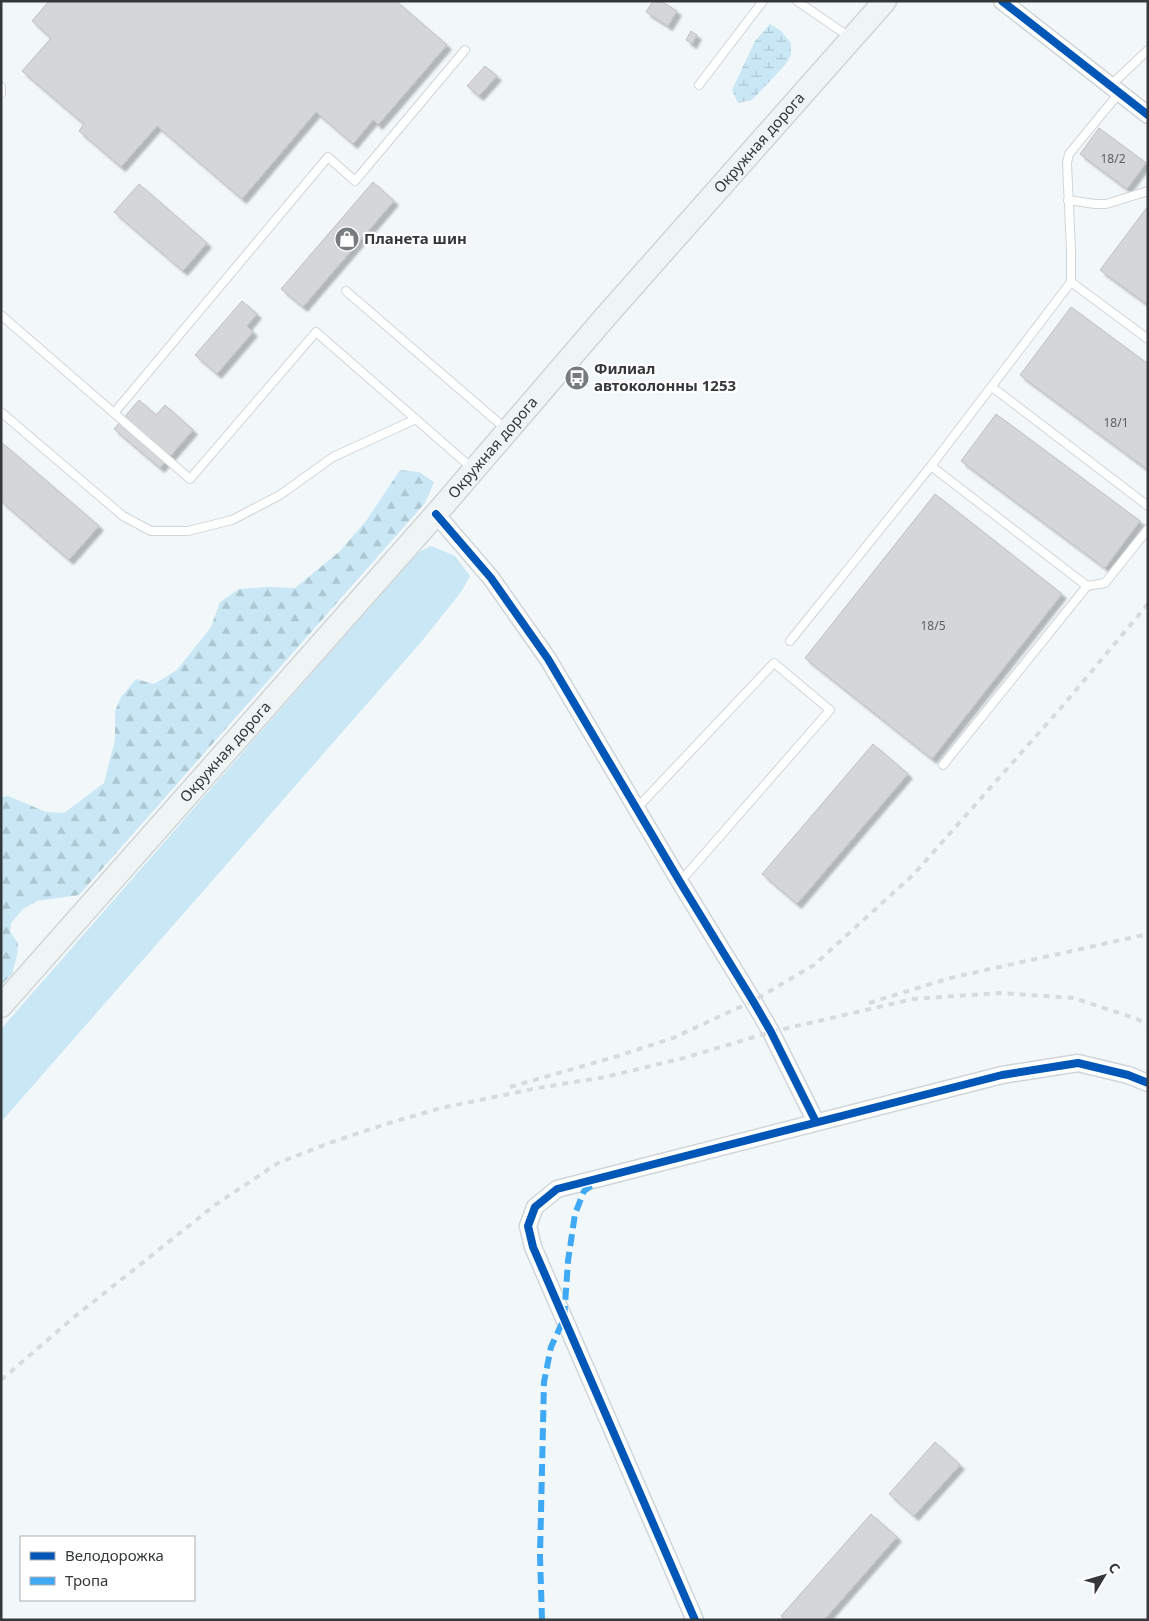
<svg xmlns="http://www.w3.org/2000/svg" width="1149" height="1621" font-family="'Noto Sans',sans-serif">
  <style>
    .green { fill: #c9e7f4 }
    .forest { fill: url(#forest-firs) }
    .wetland { fill: url(#wetland-marsh) }
    .building { fill: #d5d6d7; stroke: #bfc0c1; filter: url(#shadow) }
    .lines { fill: none; stroke-linecap: round; stroke-linejoin: round }
    .service-casing { stroke: #d1d5d7; stroke-width: 10 }
    .minor-casing { stroke: #d1d5d7; stroke-width: 19 }
    .secondary-casing { stroke: #d1d5d7; stroke-width: 25 }
    .service { stroke: #fdfefe; stroke-width: 8 }
    .minor { stroke: #fdfefe; stroke-width: 16 }
    .secondary { stroke: #eff4f5; stroke-width: 22 }
    .rail { stroke: #d8dadb; stroke-width: 4; stroke-dasharray: 6 6; stroke-linecap: butt }
    .quiet { stroke: #3fa9f5; stroke-width: 6; stroke-dasharray: 12 6; stroke-linecap: butt }
    .cycleway-casing { stroke: #fff; stroke-width: 11 }
    .cycleway { stroke: #0057b8; stroke-width: 8 }
    .labels { text-anchor: middle; stroke-width: 4.5; stroke-linejoin: round; paint-order: stroke }
    .number-label { font-size: 12px; fill: #5c6061 }
    .street-label { font-size: 15px; fill: #34383a; stroke: #fff }
    .poi-label { font-size: 15px; font-weight: bold; fill: #34383a; stroke: #fff; text-anchor: start }
  </style>
  <defs>
    <pattern id="forest-firs" width="22" height="20" patternUnits="userSpaceOnUse" patternTransform="scale(1.25)"><rect width="22" height="20" fill="#c9e7f4"/><path d="M5 1l3.5 6h-7zM16 11l3.5 6h-7z" fill="#adc7d2"/></pattern>
    <pattern id="wetland-marsh" width="20" height="14" patternUnits="userSpaceOnUse" patternTransform="scale(1.25)"><rect width="20" height="14" fill="#c9e7f4"/><path d="M1 5h8M5 5V1M11 12h8M15 12V8" fill="none" stroke="#adc7d2"/></pattern>
    <filter id="shadow"><feDropShadow dx="4.5" dy="4.5" stdDeviation="1" flood-color="#0004"/></filter>
  </defs>
  <rect width="100%" height="100%" fill="#f2f8fa"/>
  <path class="green" d="M431 546 455 556 470 576 461 592 422 641 1 1122V1029L417 553Z"/>
  <path class="forest" d="M400 470 419 472 434 482 425 503 79 895 37 901 23 909 11 923 10 932 18 943 17 955 12 974 1 985V797L8 796 46 812 64 813 104 783 115 740V711L121 697 136 679 154 684 177 670 211 627 220 602 239 589 267 587 295 588 339 552 366 521Z"/>
  <path class="wetland" d="M770 24 781 31 791 43V55L785 65 752 100 738 103 732 90 755 41Z"/>
  <path class="building" d="M49 1H396L447 45 378 125 373 120 353 144 316 112 242 199 157 126 121 167 79 131 84 124 22 71 51 38 32 21Z
    M653 1H661L677 11 668 26 646 12Z
    M691 31 697 35 692 44 686 40Z
    M485 66 497 76 479 96 467 86Z
    M1099 128 1146 163 1127 189 1080 154Z
    M373 182 394 201 303 307 281 289Z
    M139 184 207 243 183 271 114 212Z
    M1148 206V305L1100 270Z
    M242 301 257 314 247 326 253 332 217 374 195 355Z
    M1071 307 1148 364V470L1020 375Z
    M139 400 156 415 165 405 193 430 160 468 114 429Z
    M996 414 1140 521 1105 568 961 461Z
    M1 442 99 526 69 560 1 501Z
    M935 494 1062 594 932 759 805 658Z
    M873 744 908 774 797 904 762 874Z
    M935 1442 960 1465 914 1516 889 1494Z
    M871 1514 897 1537 824 1620H785L781 1616Z"/>
  <g class="lines">
    <defs>
      <path id="service" d="M797 1 851 38
        M699 85 763 1
        M1110 86 1148 50
        M1 87V94
        M1119 93 1069 154 1067 163 1071 250V282L1148 339
        M1068 200 1095 204H1106L1148 191
        M346 291 507 430
        M1 315 190 479 316 332 473 469
        M992 387 1148 506
        M1 412 123 516 151 531H188L232 520 280 495 333 457 416 419
        M114 413 328 157 355 181 465 50
        M931 466 1087 586 943 765
        M1087 586 1105 583 1148 529
        M790 641 931 466 1071 282
        M637 808 774 663 830 710 680 882"/>
      <path id="minor" d="M1002 1 1148 115
        M436 514 491 578 548 659 680 882 753 1001 771 1032 816 1122
        M695 1620 533 1247 528 1226 535 1207 557 1189 1002 1075 1078 1063 1128 1075 1148 1083"/>
      <g id="secondary">
        <path id="s1" d="M1 1006 436 514 607 315 885 1"/>
      </g>
    </defs>
    <use href="#service" class="service-casing"/>
    <use href="#minor" class="minor-casing"/>
    <use href="#secondary" class="secondary-casing"/>
    <use href="#service" class="service"/>
    <use href="#minor" class="minor"/>
    <use href="#secondary" class="secondary"/>
    <path class="rail" d="M869 1003 950 978 1148 934
      M510 1087 618 1056 673 1038 753 1001 814 965 914 874 1060 709 1148 604
      M1 1380 73 1318 215 1205 278 1163 332 1142 386 1124 441 1108 538 1088 605 1077 684 1058 771 1032 913 999 999 993 1074 998 1137 1019 1148 1025"/>
    <path class="quiet" d="M542 1620 540 1556 544 1382 551 1347 564 1319 568 1261 575 1214 584 1191 596 1182"/>
    <defs>
      <path id="cycleway" d="M1002 1 1148 115
        M436 514 491 578 548 659 680 882 753 1001 771 1032 816 1122
        M695 1620 533 1247 528 1226 535 1207 557 1189 1002 1075 1078 1063 1128 1075 1148 1083"/>
    </defs>
    <use href="#cycleway" class="cycleway-casing"/>
    <use href="#cycleway" class="cycleway"/>
  </g>
  <defs>
    <symbol id="shop-disc" viewBox="-11 -11 22 22"><circle r="9.5" fill="#767b7d" stroke="#fff"/><path d="M-5-2.5h2.3a2.7 3.5 0 0 1 5.4 0H5L5.5 6h-11ZM-1.5-2.5h3a1.5 2.3 0 0 0-3 0Z" fill="#fff"/></symbol>
    <symbol id="bus-disc" viewBox="-11 -11 22 22"><circle r="9.5" fill="#767b7d" stroke="#fff"/><path d="M-5-6H5V4H4V6H2V4H-2V6H-4V4H-5ZM-3.5-4V0h7V-4ZM-3.5 1.2v1.5H-2V1.2ZM2 1.2v1.5H3.5V1.2Z" fill="#fff"/></symbol>
  </defs>
  <g fill-rule="evenodd">
    <use href="#shop-disc" x="333" y="225" width="28" height="28"/>
    <use href="#bus-disc" x="563" y="364" width="28" height="28"/>
  </g>
  <g class="labels">
    <g class="number-label">
      <text x="1113" y="163">18/2</text>
      <text x="1116" y="427">18/1</text>
      <text x="933" y="630">18/5</text>
    </g>
    <g class="street-label">
      <text dy="5" stroke="none"><textPath href="#s1" startOffset="1149">Окружная дорога</textPath></text>
      <text dy="5" stroke="none"><textPath href="#s1" startOffset="744">Окружная дорога</textPath></text>
      <text dy="5" stroke="none"><textPath href="#s1" startOffset="339">Окружная дорога</textPath></text>
    </g>
    <g class="poi-label">
      <text x="364" y="244">Планета шин</text>
      <text x="594" y="374">Филиал<tspan x="594" dy="17">автоколонны 1253</tspan></text>
    </g>
  </g>
  <rect width="1149" height="1621" fill="none" stroke="#34383a" stroke-width="5"/>
  <rect x="20" y="1536" width="175" height="65" fill="#ffffff" stroke="#aeafb0"/>
  <rect x="30" y="1552" width="25" height="8" fill="#0057b8" stroke="#aeafb0"/>
  <text x="65" y="1561" font-size="15" fill="#34383a">Велодорожка</text>
  <rect x="30" y="1577" width="25" height="8" fill="#3fa9f5" stroke="#aeafb0"/>
  <text x="65" y="1586" font-size="15" fill="#34383a">Тропа</text>
  <g transform="translate(1104 1576) rotate(52)" stroke="#ffffff" stroke-width="4" paint-order="stroke">
  <path d="M0-4L9 19L0 12L-9 19Z" fill="#34383a"/>
  <text y="-8" font-size="14" font-weight="bold" text-anchor="middle" fill="#34383a">С</text>
  </g>
</svg>
